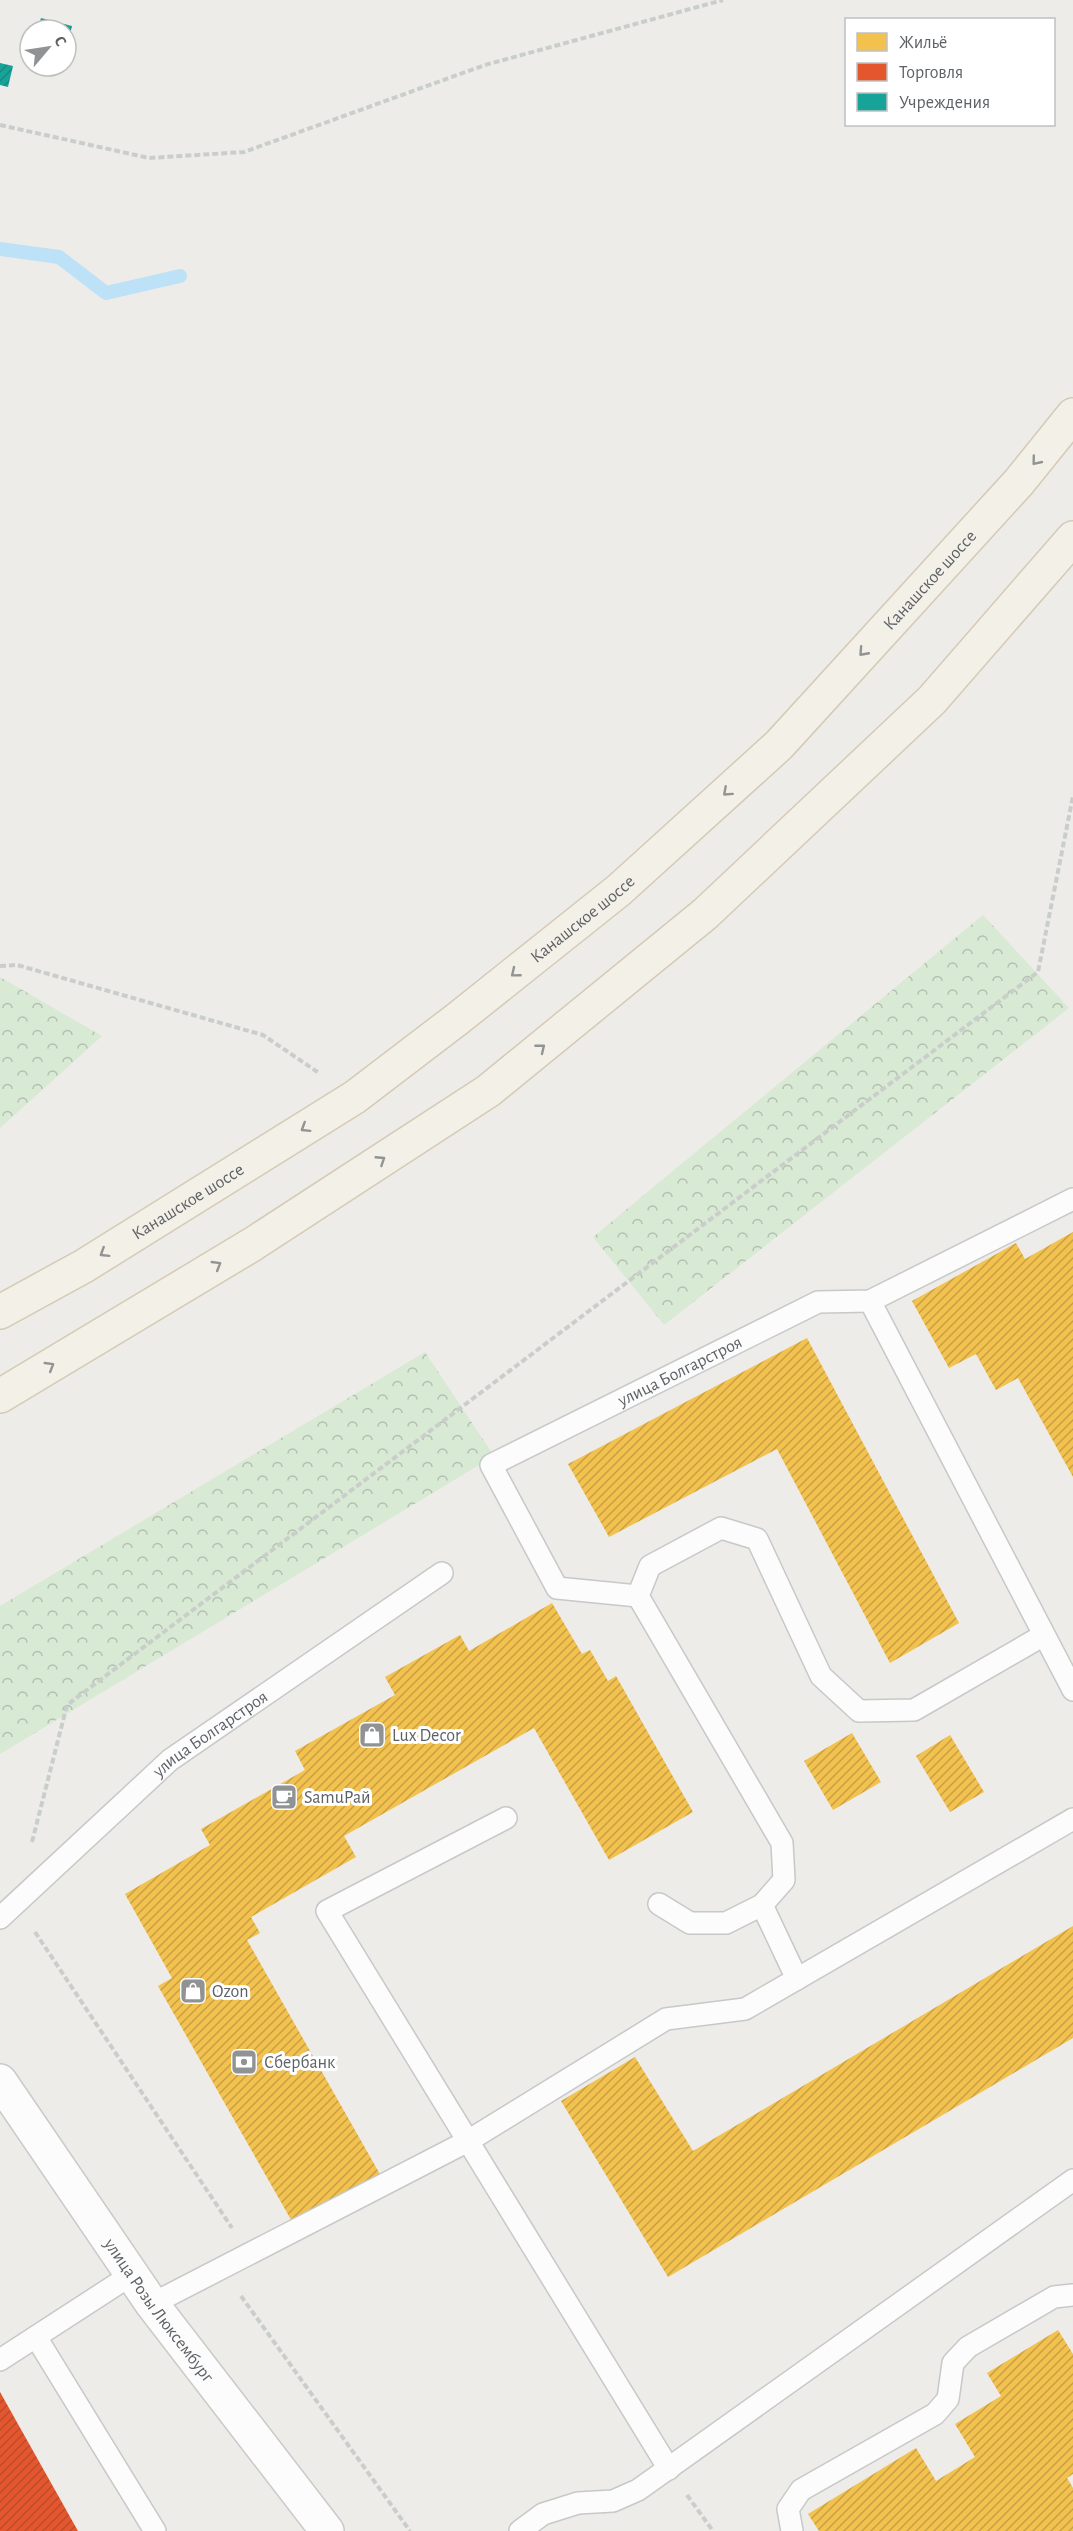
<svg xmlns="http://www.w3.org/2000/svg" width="1073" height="2531" font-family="'Alegreya Sans',sans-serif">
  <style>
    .forest { fill: url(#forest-crowns) }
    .homes { fill: url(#homes-hatch) }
    .shops { fill: url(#shops-hatch) }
    .public { fill: url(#public-hatch) }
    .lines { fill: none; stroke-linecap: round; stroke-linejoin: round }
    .stream { stroke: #bde2f7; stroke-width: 14 }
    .lane-casing { stroke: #c7c8c8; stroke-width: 24 }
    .secondary-casing { stroke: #cacac9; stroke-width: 36 }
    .primary-casing { stroke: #d5cab6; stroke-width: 36 }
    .path { stroke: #cacecb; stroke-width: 4; stroke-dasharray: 6 3; stroke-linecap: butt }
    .lane { stroke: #fcfcfc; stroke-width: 21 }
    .secondary { stroke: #fcfcfc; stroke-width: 33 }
    .primary { stroke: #f3f0e8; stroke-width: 33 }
    .oneway { stroke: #929494 }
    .labels { text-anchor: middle; stroke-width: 6; stroke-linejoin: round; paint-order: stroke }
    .street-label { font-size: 18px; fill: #5e6266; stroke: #fff }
    .poi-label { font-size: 18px; fill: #5e6266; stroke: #fff; text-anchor: start }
  </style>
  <defs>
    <pattern id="forest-crowns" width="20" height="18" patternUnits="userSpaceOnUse" patternTransform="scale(1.5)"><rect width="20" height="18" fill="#d8e9d4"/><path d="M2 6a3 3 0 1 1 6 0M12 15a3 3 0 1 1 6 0" fill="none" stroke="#b2c0b0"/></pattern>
    <pattern id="homes-hatch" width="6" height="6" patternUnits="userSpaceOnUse" patternTransform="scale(1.5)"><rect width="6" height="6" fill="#f2c14e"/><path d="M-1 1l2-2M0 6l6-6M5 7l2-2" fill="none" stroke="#c7a045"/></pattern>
    <pattern id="shops-hatch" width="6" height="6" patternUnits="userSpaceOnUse" patternTransform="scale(1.5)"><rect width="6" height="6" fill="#e4572e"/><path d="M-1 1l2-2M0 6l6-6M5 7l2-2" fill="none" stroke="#bc4b2b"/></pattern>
    <pattern id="public-hatch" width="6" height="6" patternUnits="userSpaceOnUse" patternTransform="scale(1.5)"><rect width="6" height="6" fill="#17a398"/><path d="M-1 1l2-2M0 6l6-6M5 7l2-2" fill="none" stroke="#188880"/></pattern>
  </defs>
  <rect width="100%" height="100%" fill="#edece8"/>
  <path class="forest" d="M983 915 1069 1008 664 1325 593 1237Z
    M0 977 102 1036 0 1128Z
    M425 1352 494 1456 0 1754V1606Z"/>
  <path class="homes" d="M1073 1232V1477L1018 1378 996 1390 976 1354 949 1368 912 1301 1016 1243 1025 1259Z
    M807 1338 959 1623 890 1663 777 1449 609 1537 568 1464Z
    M552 1603 582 1654 590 1650 608 1681 616 1676 693 1812 609 1860 534 1728 344 1836 356 1857 251 1917 260 1933 247 1940 381 2176 294 2225 158 1986 172 1978 125 1894 210 1845 201 1829 305 1770 295 1751 395 1695 385 1677 460 1635 469 1651Z
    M852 1733 881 1782 833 1810 804 1761Z
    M950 1735 984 1792 950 1812 916 1756Z
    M1073 1926V2038L668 2277 561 2101 635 2057 693 2151Z
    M1058 2330 1073 2354V2474L1067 2478 1073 2488V2531H819L808 2514 916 2448 936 2481 975 2457 955 2424 1001 2396 987 2373Z"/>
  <path class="shops" d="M0 2392 78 2531H0Z"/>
  <path class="public" d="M41 18 72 26 67 46 66 30H37Z
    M0 63 13 66 8 87 0 85Z"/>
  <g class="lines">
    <path class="stream" d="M0 249 59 257 106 293 180 276"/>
    <defs>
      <g id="lane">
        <path d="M870 1301 1073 1690"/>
        <path id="s1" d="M638 1596 557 1588 491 1465 818 1302 870 1301 1073 1199"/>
        <path d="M506 1818 327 1911 669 2469"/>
        <path d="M659 1904 690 1923H726L762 1905 784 1880 782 1843 638 1596 650 1566 721 1528 757 1539 821 1676 859 1711 914 1710 1044 1635"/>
        <path d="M762 1905 797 1979"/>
        <path id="s2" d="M0 1918 170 1760 442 1573"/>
        <path d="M152 2304 468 2141 666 2019 745 2009 1073 1819"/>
        <path d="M36 2337 155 2531"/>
        <path d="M0 2360 131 2275"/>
        <path d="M520 2531 543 2514 578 2503 613 2501 638 2490 1073 2180"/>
        <path d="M792 2531 788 2509 801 2490 935 2414 948 2399 953 2363 968 2347 1054 2297 1073 2295"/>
      </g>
      <g id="secondary">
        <path id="s3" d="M0 2081 152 2304 327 2531"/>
      </g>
      <g id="primary">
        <path id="s4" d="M0 1312 84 1266 355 1097 456 1020 619 890 779 745 1019 482 1073 415"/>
        <path d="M0 1396 253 1244 488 1091 705 914 932 700 1073 538"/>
      </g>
    </defs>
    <use href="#lane" class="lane-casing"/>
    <use href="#secondary" class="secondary-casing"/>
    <use href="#primary" class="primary-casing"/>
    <path class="path" d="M0 125 149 158 244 152 485 65 723 0
      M0 966 17 965 263 1035 319 1073
      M32 1842 67 1705 1038 972 1073 796
      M35 1932 232 2228
      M241 2296 410 2531
      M687 2495 713 2531"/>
    <use href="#lane" class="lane"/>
    <use href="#secondary" class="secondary"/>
    <use href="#primary" class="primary"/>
  </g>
  <defs><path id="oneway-chevron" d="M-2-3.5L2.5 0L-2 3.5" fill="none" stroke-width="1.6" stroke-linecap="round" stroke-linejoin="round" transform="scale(1.5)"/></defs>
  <g class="oneway">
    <use href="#oneway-chevron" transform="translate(1036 461) rotate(129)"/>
    <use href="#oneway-chevron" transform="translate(863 652) rotate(132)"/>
    <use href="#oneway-chevron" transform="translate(727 792) rotate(138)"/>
    <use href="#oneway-chevron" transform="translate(515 973) rotate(141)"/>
    <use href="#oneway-chevron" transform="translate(541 1048) rotate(-39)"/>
    <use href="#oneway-chevron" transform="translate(305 1128) rotate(148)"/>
    <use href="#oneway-chevron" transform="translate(381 1160) rotate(-33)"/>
    <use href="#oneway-chevron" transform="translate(104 1253) rotate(148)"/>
    <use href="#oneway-chevron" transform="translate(217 1265) rotate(-31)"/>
    <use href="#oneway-chevron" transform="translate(50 1366) rotate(-31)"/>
  </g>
  <defs>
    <symbol id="shop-square" viewBox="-11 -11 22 22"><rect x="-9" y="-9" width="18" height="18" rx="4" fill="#909294" stroke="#fff"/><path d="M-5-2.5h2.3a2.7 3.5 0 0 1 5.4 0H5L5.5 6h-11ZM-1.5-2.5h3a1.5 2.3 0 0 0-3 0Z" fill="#fff"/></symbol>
    <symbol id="cafe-square" viewBox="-11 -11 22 22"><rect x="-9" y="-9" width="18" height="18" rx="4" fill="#909294" stroke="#fff"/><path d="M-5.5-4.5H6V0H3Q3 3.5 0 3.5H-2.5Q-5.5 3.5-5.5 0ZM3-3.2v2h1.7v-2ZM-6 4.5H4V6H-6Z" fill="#fff"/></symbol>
    <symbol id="bank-square" viewBox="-11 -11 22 22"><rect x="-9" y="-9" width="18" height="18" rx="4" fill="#909294" stroke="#fff"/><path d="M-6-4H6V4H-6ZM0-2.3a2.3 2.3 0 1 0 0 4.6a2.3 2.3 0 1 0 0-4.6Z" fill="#fff"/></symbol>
  </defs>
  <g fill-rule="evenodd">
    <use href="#shop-square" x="357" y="1720" width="30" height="30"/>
    <use href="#cafe-square" x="269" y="1782" width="30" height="30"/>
    <use href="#shop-square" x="178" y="1976" width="30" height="30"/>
    <use href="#bank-square" x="229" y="2047" width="30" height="30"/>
  </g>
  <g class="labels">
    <g class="street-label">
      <text dy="6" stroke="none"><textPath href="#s4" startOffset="1190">Канашское шоссе</textPath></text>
      <text dy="6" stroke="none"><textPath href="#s4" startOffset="704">Канашское шоссе</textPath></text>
      <text dy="6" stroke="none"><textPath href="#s4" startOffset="218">Канашское шоссе</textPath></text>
      <text dy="6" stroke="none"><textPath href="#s1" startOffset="432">улица Болгарстроя</textPath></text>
      <text dy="6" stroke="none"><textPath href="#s2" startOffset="280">улица Болгарстроя</textPath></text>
      <text dy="6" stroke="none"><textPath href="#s3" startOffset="279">улица Розы Люксембург</textPath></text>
    </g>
    <g class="poi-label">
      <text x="392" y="1741">Lux Decor</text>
      <text x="304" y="1803">SamuРай</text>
      <text x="212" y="1997">Ozon</text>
      <text x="264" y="2068">Сбербанк</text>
    </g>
  </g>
  <rect x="845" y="18" width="210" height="108" fill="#ffffff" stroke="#bfc0c2" stroke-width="1.5"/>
  <rect x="857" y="33" width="30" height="18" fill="#f2c14e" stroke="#bfc0c2" stroke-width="1.5"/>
  <text x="899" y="48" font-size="18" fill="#5e6266">Жильё</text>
  <rect x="857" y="63" width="30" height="18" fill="#e4572e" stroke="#bfc0c2" stroke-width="1.5"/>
  <text x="899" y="78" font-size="18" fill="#5e6266">Торговля</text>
  <rect x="857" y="93" width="30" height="18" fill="#17a398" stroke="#bfc0c2" stroke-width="1.5"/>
  <text x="899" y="108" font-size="18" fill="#5e6266">Учреждения</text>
  <g transform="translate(48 48) rotate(61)"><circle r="28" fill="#ffffff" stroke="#bfc0c2" stroke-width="1.5"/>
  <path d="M0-4.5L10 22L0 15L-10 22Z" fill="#909294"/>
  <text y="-9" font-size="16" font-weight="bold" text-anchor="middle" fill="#5e6266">С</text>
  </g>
</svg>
